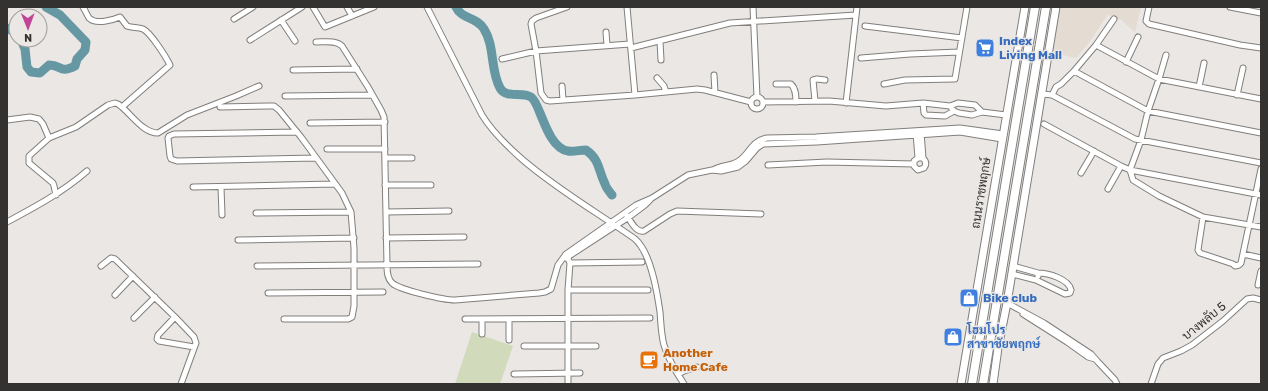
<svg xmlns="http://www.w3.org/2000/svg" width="1268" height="391" font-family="Rubik,Sarabun,sans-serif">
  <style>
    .built { fill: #e4dbd3 }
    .green { fill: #d1dbbc }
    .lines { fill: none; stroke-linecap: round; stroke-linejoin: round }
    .river { stroke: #6698a4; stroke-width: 9 }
    .street-casing { stroke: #817f7c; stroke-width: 7 }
    .secondary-casing { stroke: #817f7c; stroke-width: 9 }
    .primary-casing { stroke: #817f7c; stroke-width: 10 }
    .street { stroke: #fff; stroke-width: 5 }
    .secondary { stroke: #fff; stroke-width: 7 }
    .primary { stroke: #fff; stroke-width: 8 }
    .labels { text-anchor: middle; stroke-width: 3; stroke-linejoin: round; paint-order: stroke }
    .shop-label { font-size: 12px; font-weight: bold; fill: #366cbe; stroke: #eae7e4; text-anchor: start }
    .street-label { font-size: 12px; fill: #333231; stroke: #eae7e4 }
    .food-label { font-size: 12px; font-weight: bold; fill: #c56008; stroke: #eae7e4; text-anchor: start }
  </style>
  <rect width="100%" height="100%" fill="#eae7e4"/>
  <path class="built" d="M1059 7H1141L1135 32 1120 19 1117 20 1108 14 1091 40 1076 58 1051 52Z"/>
  <path class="green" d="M472 332 513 346 500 384H455Z"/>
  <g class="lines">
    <path class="river" d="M456 7C462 20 476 16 484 29 495 46 490 70 500 88 506 99 522 91 531 97 535 100 538 108 540 113 545 125 553 149 568 151 573 152 580 150 586 150 600 160 598 170 605 184 606 188 609 191 612 195
      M7 28 16 33
      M21 40 25 49 27 67 31 72 40 73 49 65C62 65 59 74 75 66L77 59 85 50 86 42 60 15 46 7"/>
    <defs>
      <path id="street" d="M83 7C85 10 87 15 89 18 96 25 113 20 120 17L127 26C132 28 138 27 143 29 151 33 166 57 170 65L122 107
        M313 7 325 27 374 7
        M347 7 352 16
        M427 7 482 115C493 133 508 147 523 160 558 190 598 213 635 239 651 253 657 291 660 312 661 323 661 334 664 345 668 359 676 372 684 384
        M567 7 536 18 532 21 531 24 536 51 541 93 546 100 550 101 635 95 697 89 705 90 751 102
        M627 7 635 95
        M753 7 757 97
        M1149 7 1146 21 1149 24 1240 45 1261 48
        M1230 7 1261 13
        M234 19 253 7
        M281 20 295 41
        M865 26 962 38
        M606 32 607 45
        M250 40 302 7
        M660 41 661 60
        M316 42C325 42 336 40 342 46L368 87 381 110 384 117 387 265C387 271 387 278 392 283 400 290 443 300 455 300L539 293 545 292 551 289 558 265 566 254 636 205 652 198 688 175 712 170 721 171 738 167 746 161 757 148 763 144 817 142 960 132 1002 139
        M1096 45 1159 79 1261 99
        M631 48 730 23 856 15
        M1166 55 1159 79 1148 111 1141 140 1130 170 1133 180 1159 196 1203 217 1261 227
        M861 58 910 54 959 52
        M502 59 536 51 630 44
        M1126 62 1138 37
        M293 70 357 69
        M1074 71 1148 111 1261 133
        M714 75 715 92
        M657 78 664 86 666 92
        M776 84H791C796 89 796 96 796 102
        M884 84 905 80 955 79 967 7
        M562 86 563 100
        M1199 87 1204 63
        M1042 94 1052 95 1135 139 1261 163
        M1052 95 1056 87 1061 84 1074 71 1096 45 1114 19
        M1237 95 1243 68
        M285 96 372 95
        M751 103a6 6 0 1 1 12 0a6 6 0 1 1-12 0Z
        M815 101 813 80 817 79 825 80
        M763 102 829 101 886 106 923 103 950 106 958 103 975 105 982 112
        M846 103 857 7
        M923 103 924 113 926 115 945 116 954 111
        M950 106 954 111 959 113 972 115 982 112 1006 115
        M220 107 269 106H274L279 110 301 137 342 193 351 212 354 248V306L352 317 348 319H284
        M7 120 30 117 39 119 43 124 49 138
        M310 123 385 122
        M1044 124 1121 166 1130 170 1261 195
        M297 132 174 134 169 136 168 138 170 156 171 159 177 161 316 158
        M921 132 923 158C926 161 927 164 924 168L918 170 914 166V161L918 158H923
        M916 133 918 158
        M327 149H385
        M385 158H412
        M768 165 827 162 914 164
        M713 170C721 165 730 166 737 162 750 155 750 141 767 138L816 137 960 128 1003 134
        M1081 173 1094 151
        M385 185H431
        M193 187 335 184
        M221 187 222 215
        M1108 189 1121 166
        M56 195 54 186 53 183 29 163V156L49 138 76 127 108 105 115 103 118 104C130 112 142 133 158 133L187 115 236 96 259 86
        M386 212 449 211
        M256 213 351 212
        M625 213C630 219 635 233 644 231L670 214 677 211 761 214
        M1203 217 1198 250 1200 253 1233 264 1235 266 1239 265 1241 263 1261 169
        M7 222C35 207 63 192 87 171
        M386 238 464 237
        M238 240 354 238
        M566 254 570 263 568 290V384
        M1243 254 1261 258
        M566 258 629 217 645 205 650 200
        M570 263 642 262
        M101 266 111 258 115 259 175 317 194 337 196 343 181 384
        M257 266 478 264
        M1013 266 1038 273V276
        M1012 274 1036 280 1065 294 1070 293 1071 290C1069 279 1048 273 1038 273
        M1258 285 1261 271
        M568 290H648
        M268 293 383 292
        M115 295 133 276
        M1007 303 1044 323 1091 354 1098 362 1115 380 1117 384
        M1023 314 1067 342 1088 357 1095 359
        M175 317 158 335 157 339 159 341 194 347
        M134 318 155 297
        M465 319 650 318
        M482 319V334
        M509 319V340
        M524 346H596
        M514 374 580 373
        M678 374 684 371 697 367
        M1151 384 1158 364 1163 358 1181 351 1192 345 1223 321 1247 299 1253 298 1261 300"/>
      <path id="secondary" d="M961 384 1025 7
        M993 384 998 348 1007 303 1056 7"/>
      <path id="primary" d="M972 384 1035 7
        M983 384 1046 7"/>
    </defs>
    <use href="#street" class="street-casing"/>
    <use href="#secondary" class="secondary-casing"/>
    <use href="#primary" class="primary-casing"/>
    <use href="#street" class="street"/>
    <use href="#secondary" class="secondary"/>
    <use href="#primary" class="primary"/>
  </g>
  <defs>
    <symbol id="supermarket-square" viewBox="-11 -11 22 22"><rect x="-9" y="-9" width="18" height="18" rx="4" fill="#3f7fe0" stroke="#eae7e4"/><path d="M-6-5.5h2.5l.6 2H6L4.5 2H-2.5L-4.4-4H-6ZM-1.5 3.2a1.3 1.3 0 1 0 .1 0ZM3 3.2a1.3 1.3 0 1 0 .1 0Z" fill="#fff"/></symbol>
    <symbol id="shop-square" viewBox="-11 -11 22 22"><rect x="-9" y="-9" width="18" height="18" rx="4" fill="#3f7fe0" stroke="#eae7e4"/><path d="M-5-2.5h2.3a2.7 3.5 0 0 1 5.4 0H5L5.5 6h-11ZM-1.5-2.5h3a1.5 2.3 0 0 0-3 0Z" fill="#fff"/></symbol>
    <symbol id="cafe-square" viewBox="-11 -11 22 22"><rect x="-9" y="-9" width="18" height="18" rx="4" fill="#e8710a" stroke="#eae7e4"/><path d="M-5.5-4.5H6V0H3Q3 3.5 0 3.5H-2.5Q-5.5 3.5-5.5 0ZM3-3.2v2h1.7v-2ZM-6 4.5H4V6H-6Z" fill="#fff"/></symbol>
  </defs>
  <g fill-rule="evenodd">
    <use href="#supermarket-square" x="974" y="37" width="22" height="22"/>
    <use href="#shop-square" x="958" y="287" width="22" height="22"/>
    <use href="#shop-square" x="942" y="326" width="22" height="22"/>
    <use href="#cafe-square" x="638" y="349" width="22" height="22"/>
  </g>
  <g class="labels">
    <g class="shop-label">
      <text x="999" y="45">Index<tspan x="999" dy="14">Living Mall</tspan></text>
      <text x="983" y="302">Bike club</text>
      <text x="967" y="334">โฮมโปร<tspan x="967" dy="14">สาขาชัยพฤกษ์</tspan></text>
    </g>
    <g class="street-label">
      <text transform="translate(981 193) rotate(-81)" y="4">ถนนราชพฤกษ์</text>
      <text transform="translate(1204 321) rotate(-39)" y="4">บางพลับ 5</text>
    </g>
    <g class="food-label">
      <text x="663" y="357">Another<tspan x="663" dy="14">Home Cafe</tspan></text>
    </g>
  </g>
  <rect width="1268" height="391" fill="none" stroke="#333231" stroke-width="16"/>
  <g transform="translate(28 28) rotate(179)"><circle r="19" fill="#eae7e4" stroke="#a19f9c"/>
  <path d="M0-3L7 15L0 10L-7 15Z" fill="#c14596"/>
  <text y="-6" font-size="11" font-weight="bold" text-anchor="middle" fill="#333231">N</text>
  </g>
</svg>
